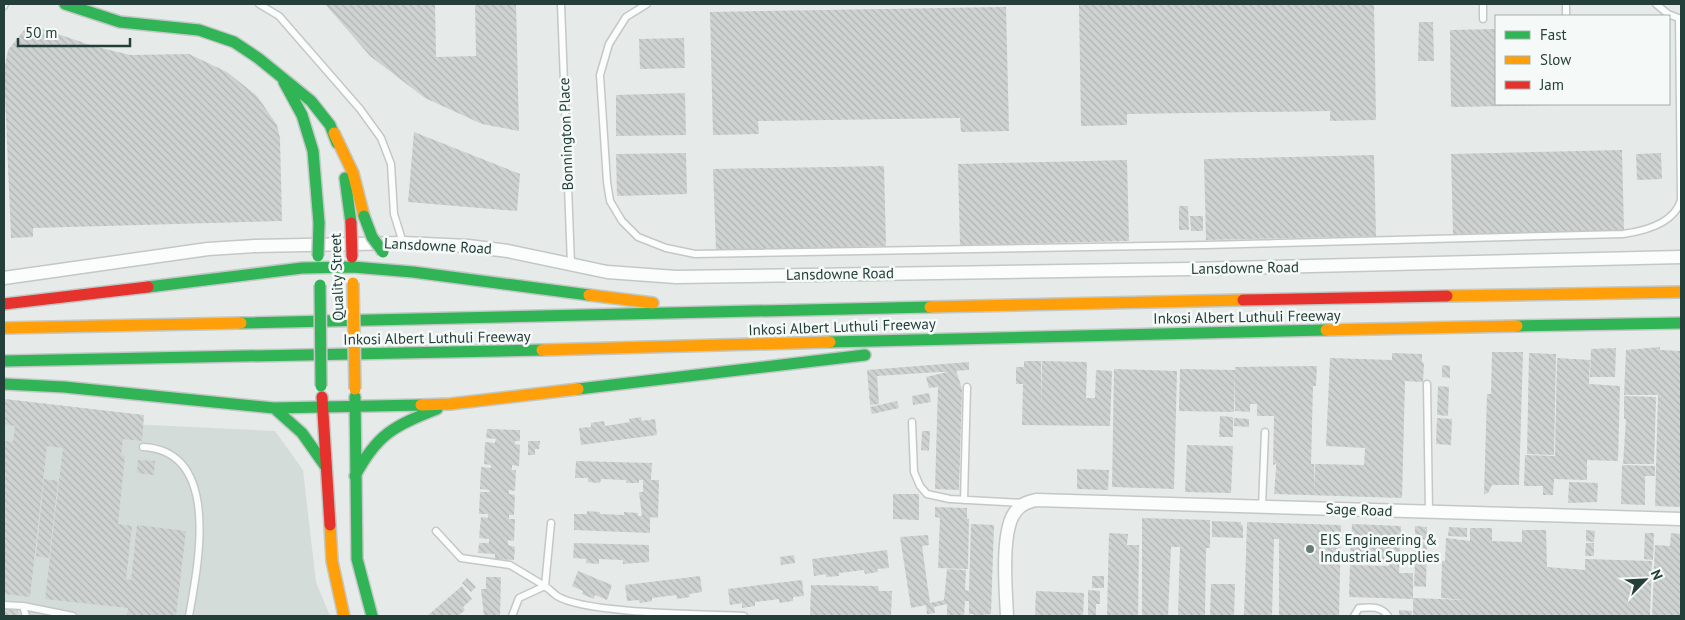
<svg xmlns="http://www.w3.org/2000/svg" width="1685" height="620" font-family="'PT Sans',sans-serif">
  <style>
    .built { fill: #d4dcd9 }
    .building { fill: url(#building-back-hatch) }
    .lines { fill: none; stroke-linecap: round; stroke-linejoin: round }
    .lane-casing { stroke: #c3c8c6; stroke-width: 9 }
    .street-casing { stroke: #c3c8c6; stroke-width: 15 }
    .fast-casing { stroke: #c2c8c6; stroke-width: 14 }
    .slow-casing { stroke: #c2c8c6; stroke-width: 14 }
    .jam-casing { stroke: #c2c8c6; stroke-width: 14 }
    .lane { stroke: #fbfcfc; stroke-width: 6 }
    .street { stroke: #fbfcfc; stroke-width: 12 }
    .fast { stroke: #30b455; stroke-width: 11 }
    .slow { stroke: #ff9f0a; stroke-width: 11 }
    .jam { stroke: #e5322d; stroke-width: 11 }
    .fast-bridge-casing { stroke: #c2c8c6; stroke-width: 14; stroke-linecap: butt }
    .slow-bridge-casing { stroke: #c2c8c6; stroke-width: 14; stroke-linecap: butt }
    .jam-bridge-casing { stroke: #c2c8c6; stroke-width: 14; stroke-linecap: butt }
    .fast-bridge { stroke: #30b455; stroke-width: 11 }
    .slow-bridge { stroke: #ff9f0a; stroke-width: 11 }
    .jam-bridge { stroke: #e5322d; stroke-width: 11 }
    .poi-dot { fill: #687b77; stroke: #f5faf8; stroke-width: 2 }
    .labels { text-anchor: middle; stroke-width: 5; stroke-linejoin: round; paint-order: stroke }
    .street-label { font-size: 15px; fill: #243e39; stroke: #f5faf8 }
    .poi-label { font-size: 15px; fill: #243e39; stroke: #f5faf8; text-anchor: start }
  </style>
  <defs>
    <pattern id="building-back-hatch" width="6" height="6" patternUnits="userSpaceOnUse" patternTransform="scale(1.25)"><rect width="6" height="6" fill="#ced2d1"/><path d="M-1 5l2 2M0 0l6 6M5-1l2 2" fill="none" stroke="#b1b5b4"/></pattern>
  </defs>
  <rect width="100%" height="100%" fill="#e6ebe9"/>
  <path class="built" d="M4 418 275 431 303 470 316 582 330 616H4Z"/>
  <path class="building" d="M325 4H435L436 57 476 56 475 4H516L519 131 482 124 425 98 370 56Z
    M1374 4 1376 120 1330 121V111L1127 114V125L1081 126 1079 5Z
    M1006 7 1009 131 961 132 960 118 758 121 759 134 713 135 710 12Z
    M1419 22H1433L1434 61H1418Z
    M29 24 93 46 130 55 189 54 227 72 257 96 277 125 280 138 282 221 33 228V237L11 238 4 71 8 50Z
    M1496 29V104L1563 105 1451 107 1450 30Z
    M684 38 685 68 640 69 639 39Z
    M685 93 686 135 616 136V95Z
    M414 132 520 174 517 211 408 202Z
    M1622 150 1624 231 1453 234 1451 154Z
    M686 153 687 194 617 196 616 154Z
    M1661 153 1662 179 1637 180 1636 154Z
    M1374 155 1376 236 1206 240 1204 159Z
    M1127 160 1129 241 960 245 958 164Z
    M884 166 886 246 716 250 713 169Z
    M1179 206H1188L1189 230H1179Z
    M1190 216H1203V231H1191Z
    M1660 347V350L1681 351V507L1655 506 1658 395H1624L1626 350Z
    M1616 348 1615 377H1590L1591 349Z
    M1492 352H1523L1519 485H1492L1488 493 1484 494 1487 394H1491Z
    M1392 353 1422 354V362L1424 363 1423 382 1405 381 1402 498 1274 494 1276 469V464L1273 465 1274 416H1257V404H1250V412L1235 411V367L1317 366 1316 386H1313L1311 464H1314V493L1315 464 1364 465 1365 448 1326 446 1330 358 1392 360Z
    M1529 353 1556 354 1554 455 1527 454Z
    M1557 358 1590 360 1589 384 1620 386 1618 461 1587 460V480L1554 479 1553 495H1543V486H1524L1525 455 1555 456Z
    M1024 361H1041V407L1042 361 1087 362 1086 398H1095L1096 370 1112 371 1110 426 1022 425 1023 384H1016V367H1024Z
    M969 362V370L877 376 879 404 870 405 867 370Z
    M1442 365 1450 366V378L1442 377Z
    M1114 369 1177 371 1174 489 1112 487Z
    M1180 369 1235 370 1234 412 1179 411Z
    M956 370 962 389 959 490 935 489 938 387 929 388 926 377Z
    M1438 386 1449 387 1448 416 1437 415Z
    M929 393 931 402 913 405 912 396Z
    M1624 396 1656 397 1654 464H1623L1626 419H1624Z
    M5 399 144 415 142 441 123 439 121 455 125 456 118 524 132 526 126 579 131 580 137 525 186 531 176 616H127L128 608 45 599 63 448 47 446 30 597 4 594V441L13 442 15 426 4 424Z
    M897 401 899 408 872 414 870 407Z
    M1220 416 1233 417V437H1219Z
    M641 417 642 421 655 419 657 435 581 445 579 428 591 427V423L604 421 605 426 630 422 629 419Z
    M1234 418 1249 419V427L1234 426Z
    M1437 418 1452 419 1451 445 1436 444Z
    M487 429 520 430V441H515V444L520 445 519 466 512 465V470H516L515 491 509 490V494L515 495 514 515H509V519H515L514 541 508 540V545L515 547 514 560 495 559V554L478 553 479 543H489V539L479 538 481 517 488 518V514H479L480 492H489L490 490 480 489 481 467 491 468V465L484 464 485 442 495 443 496 439 486 438Z
    M922 431H930L929 451 921 450Z
    M528 441H540L539 449H535V455H528Z
    M1187 445 1233 446 1231 493 1185 492Z
    M138 460 155 461 154 475 137 473Z
    M576 461 652 463 651 480H659L658 518 650 517V533L574 530V514H587V511L600 512V514L624 515V512L638 513V516H642L639 492H643V480H639V483H626V480L601 479 600 483 588 482V478H575Z
    M1622 465 1655 466V476H1645V505L1621 504Z
    M1077 469 1109 470 1108 490 1077 489Z
    M44 479 58 481 49 558 36 556Z
    M1569 482 1598 483 1597 502 1568 503Z
    M893 494H919V520L893 519Z
    M935 507 967 508V519H969L968 569 938 568 940 518 935 517Z
    M1142 518 1210 520V548H1206L1205 616H1178L1180 547H1171L1168 616H1142Z
    M1212 521 1241 522V525H1243V538L1212 537Z
    M1247 522 1341 525 1339 616H1279V539H1274L1272 616H1244Z
    M971 524 994 525 991 614 974 616V614H969V601H965L964 616H947V604L934 607 935 613 927 614 926 605 911 608 900 537 928 535 929 545 922 546 930 603 944 600 947 569 966 570 965 590 969 591Z
    M1352 524 1401 526 1399 573H1413V599L1349 597 1350 565 1389 566V562L1350 560Z
    M1415 526 1427 527V540L1418 539V535L1415 534Z
    M1449 527 1467 528V537L1448 536Z
    M1470 528H1492V541L1522 542V530H1546L1547 567 1585 570V559L1652 561 1650 616H1413V598L1465 600 1441 598 1442 561H1445L1446 538 1470 541Z
    M1586 530 1595 531 1594 542 1586 541Z
    M1109 533 1128 534 1127 545H1139L1138 616H1107Z
    M1645 533H1654L1653 560 1644 559Z
    M1671 533 1681 534V616H1652L1655 545 1670 546Z
    M1416 541 1427 542 1426 587 1414 586Z
    M574 543 649 545V562L623 564V560L599 559V564L586 563V559L573 558Z
    M1586 543H1594V556H1585Z
    M887 550 889 568 877 569 878 572 865 574 864 570 839 573V576L826 577V574L814 576 812 559Z
    M794 555 795 563 781 565 780 557Z
    M578 571 612 585 607 600 595 595 594 599 582 594 583 591 572 586Z
    M700 576 702 592 689 594 690 597 677 599 676 595 652 598V601L640 603 639 600 627 601 625 585Z
    M1092 576H1104V588H1092Z
    M486 577H501L500 616H484L481 589H486Z
    M467 578 476 587 471 592 462 583Z
    M802 580 804 596 793 597V601L779 603V599L755 602V606L742 608V603L730 605 728 589Z
    M1211 584H1235L1234 616H1210Z
    M811 585 878 586 879 591H892L891 616H810Z
    M462 586 472 599 463 607 465 610 458 616H427Z
    M1088 590 1100 591V604H1096V616H1088Z
    M1036 591 1084 593 1083 616H1035Z
    M4 609H18V616H4Z
    M1399 610 1412 611V616H1399Z"/>
  <g class="lines">
    <defs>
      <path id="lane" d="M259 4 279 16 360 109 381 138 391 164 394 214 403 243
        M561 4 571 264
        M647 4 626 17 609 44 600 75 607 182 610 201 622 221 638 237 666 248 695 254 1206 245 1623 234C1645 231 1674 224 1681 200L1679 19
        M1656 4 1668 14 1681 19
        M4 6 5 4
        M1566 16V4
        M1483 19V4
        M1427 384 1429 512
        M912 422 914 472 920 486 927 494 950 499 1023 503
        M143 447C222 451 198 565 189 616
        M964 500 967 387
        M1262 507 1265 432
        M436 531 461 558 510 565 545 586 551 523
        M4 605 23 606 26 616
        M23 606 73 616
        M512 616 519 598 545 586C549 589 553 593 557 596 586 614 705 614 744 616
        M1354 616 1359 608C1371 607 1381 606 1388 616"/>
      <path id="street" d="M4 278 208 249 255 246 403 243 468 246 508 251 607 272 676 277 1189 269 1681 257
        M1007 616C1006 592 1000 529 1016 511 1021 504 1028 502 1036 500L1681 519"/>
      <path id="fast" d="M65 4 120 22 199 30 234 42 258 58 311 101 330 125 337 143
        M284 82 302 115 313 151 319 223
        M345 178 351 223
        M148 287 302 268 353 267 413 272 589 295
        M241 323 930 307
        M1517 326 1681 323
        M830 342 1326 330
        M4 361 542 350
        M4 384 64 387 274 408 421 405
        M578 389 865 355
        M355 397 357 559 372 616
        M274 408 302 433 326 467
        M355 476C377 434 394 426 437 409"/>
      <path id="slow" d="M334 133 353 173 364 216
        M589 295 653 303
        M1447 296 1681 292
        M930 307 1243 300
        M4 328 241 323
        M1326 330 1517 326
        M542 350 830 342
        M421 405 450 404 578 389
        M330 525 332 561 344 616"/>
      <path id="jam" d="M1243 300 1447 296
        M4 304 148 287
        M322 397 330 525"/>
    </defs>
    <use href="#lane" class="lane-casing"/>
    <use href="#street" class="street-casing"/>
    <use href="#fast" class="fast-casing"/>
    <use href="#slow" class="slow-casing"/>
    <use href="#jam" class="jam-casing"/>
    <use href="#lane" class="lane"/>
    <use href="#street" class="street"/>
    <use href="#fast" class="fast"/>
    <use href="#slow" class="slow"/>
    <use href="#jam" class="jam"/>
    <defs>
      <path id="fast-bridge" d="M364 216 372 237 383 252
        M318 256 319 223
        M320 285 321 386"/>
      <path id="slow-bridge" d="M353 283 355 389"/>
      <path id="jam-bridge" d="M351 223 352 257"/>
    </defs>
    <use href="#fast-bridge" class="fast-bridge-casing"/>
    <use href="#slow-bridge" class="slow-bridge-casing"/>
    <use href="#jam-bridge" class="jam-bridge-casing"/>
    <use href="#fast-bridge" class="fast-bridge"/>
    <use href="#slow-bridge" class="slow-bridge"/>
    <use href="#jam-bridge" class="jam-bridge"/>
  </g>
  <circle class="poi-dot" cx="1310" cy="549" r="5"/>
  <g class="labels">
    <g class="street-label">
      <text transform="translate(566 134) rotate(-92)" y="5">Bonnington Place</text>
      <text transform="translate(438 246) rotate(3)" y="5">Lansdowne Road</text>
      <text transform="translate(1245 268) rotate(-1)" y="5">Lansdowne Road</text>
      <text transform="translate(840 274) rotate(-1)" y="5">Lansdowne Road</text>
      <text transform="translate(337 277) rotate(-92)" y="5">Quality Street</text>
      <text transform="translate(1247 317) rotate(-1)" y="5">Inkosi Albert Luthuli Freeway</text>
      <text transform="translate(842 327) rotate(-2)" y="5">Inkosi Albert Luthuli Freeway</text>
      <text transform="translate(437 338) rotate(-1)" y="5">Inkosi Albert Luthuli Freeway</text>
      <text transform="translate(1359 510) rotate(2)" y="5">Sage Road</text>
    </g>
    <g class="poi-label">
      <text x="1320" y="545">EIS Engineering &amp;<tspan x="1320" dy="17">Industrial Supplies</tspan></text>
    </g>
  </g>
  <rect width="1685" height="620" fill="none" stroke="#243e39" stroke-width="10"/>
  <rect x="1495" y="15" width="175" height="90" fill="#f5faf8" stroke="#a1afac"/>
  <rect x="1505" y="31" width="25" height="8" fill="#30b455" stroke="#a1afac"/>
  <text x="1540" y="40" font-size="15" fill="#243e39">Fast</text>
  <rect x="1505" y="56" width="25" height="8" fill="#ff9f0a" stroke="#a1afac"/>
  <text x="1540" y="65" font-size="15" fill="#243e39">Slow</text>
  <rect x="1505" y="81" width="25" height="8" fill="#e5322d" stroke="#a1afac"/>
  <text x="1540" y="90" font-size="15" fill="#243e39">Jam</text>
  <g transform="translate(1645 580) rotate(66)" stroke="#f5faf8" stroke-width="4" paint-order="stroke">
  <path d="M0-4L9 19L0 12L-9 19Z" fill="#243e39"/>
  <text y="-8" font-size="14" font-weight="bold" text-anchor="middle" fill="#243e39">N</text>
  </g>
  <path d="M18 38v8h112v-8" fill="none" stroke="#243e39" stroke-width="2.5"/>
  <text x="25" y="38" font-size="15" fill="#243e39" stroke="#f5faf8" stroke-width="4" paint-order="stroke">50 m</text>
</svg>
